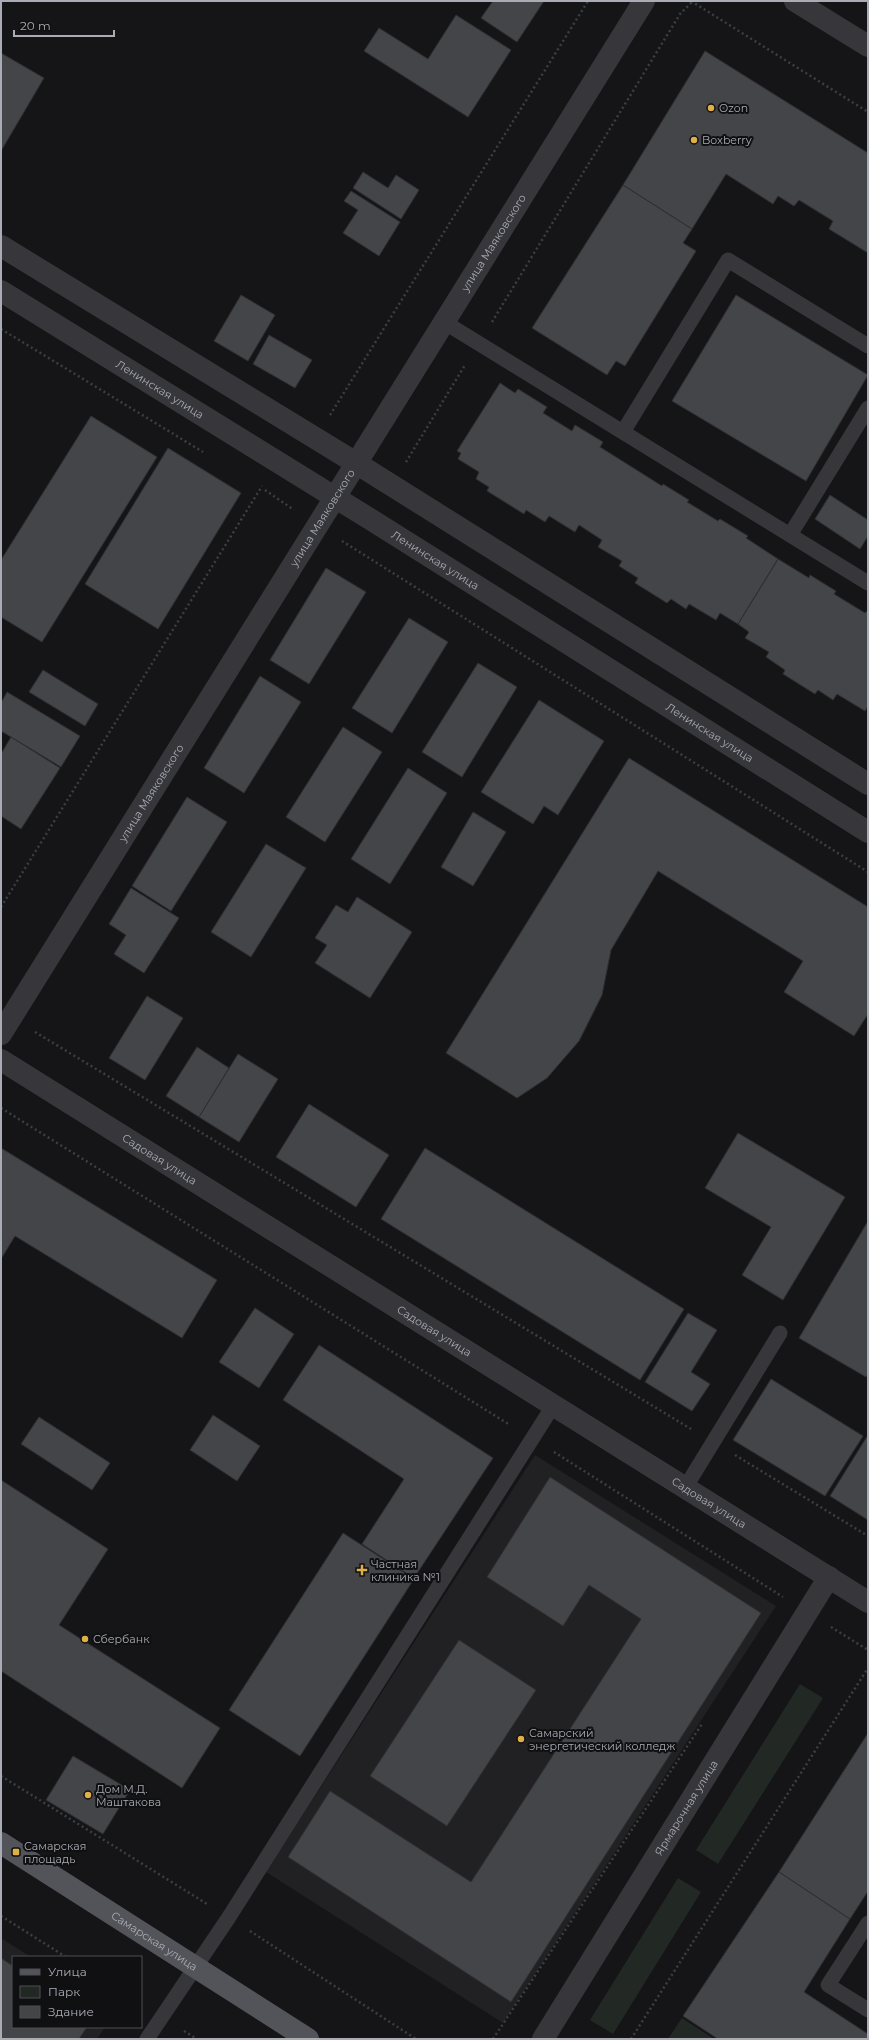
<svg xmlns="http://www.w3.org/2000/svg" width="869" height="2040" font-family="Montserrat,sans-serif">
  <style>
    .built { fill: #212124 }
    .green { fill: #222823 }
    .building { fill: #444549; stroke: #302f33 }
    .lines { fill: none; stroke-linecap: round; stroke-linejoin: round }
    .path { stroke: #3d3e42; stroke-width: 2.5; stroke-dasharray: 2 3; stroke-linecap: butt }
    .lane { stroke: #37373b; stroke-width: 15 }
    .street { stroke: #37373b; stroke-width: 22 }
    .primary { stroke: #53545a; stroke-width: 22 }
    .poi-dot { fill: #deb046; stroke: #101012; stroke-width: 1.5 }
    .labels { text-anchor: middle; stroke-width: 4; stroke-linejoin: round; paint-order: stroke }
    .poi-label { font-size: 11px; fill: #a9acb5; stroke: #101012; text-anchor: start }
    .street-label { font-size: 11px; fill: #a9acb5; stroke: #101012 }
  </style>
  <rect width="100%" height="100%" fill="#151517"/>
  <path class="built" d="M535 1455 776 1606 503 2023 266 1872Z
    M1 1938 31 1957H13V2027H105L97 2039H1Z"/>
  <path class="green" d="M800 1684 823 1698 718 1864 696 1850Z
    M678 1878 701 1892 613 2034 590 2020Z
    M682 2018 714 2039H668Z"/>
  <path class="building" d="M493 1H544L517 42 481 18Z
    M456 15 511 50 468 117 364 51 379 28 428 59Z
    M705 51 868 153V253L829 229 833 221 799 200 794 206 778 196 773 204 726 174 692 229 623 185Z
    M1 53 44 78 1 151Z
    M363 172 388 188 396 175 419 190 401 219 353 188Z
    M623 185 692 229 683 243 696 251 625 366 616 361 607 375 532 328Z
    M351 191 400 222 379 256 343 233 358 210 344 201Z
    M241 295 275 315 248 361 214 341Z
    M736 295 868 375 806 481 672 401Z
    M269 335 312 360 295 388 253 364Z
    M500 383 515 393 518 389 547 407 543 413 572 431 575 425 603 442 600 447 662 486 663 484 689 500 687 502 718 521 720 519 748 536 746 538 778 559 738 624 720 613 716 620 689 604 686 609 671 599 667 603 635 583 638 578 619 566 622 561 598 547 602 540 579 525 575 532 549 516 545 522 526 510 524 514 487 491 489 487 476 479 479 472 458 459 461 453 457 451Z
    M91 416 157 457 42 642 1 617V560Z
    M168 448 241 493 158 629 85 584Z
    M830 495 868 520V536L860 549 815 519Z
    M778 559 809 578 810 575 836 591 834 594 865 613 868 610V706L865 711 837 694 833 700 818 690 815 694 783 674 785 670 766 657 769 652 745 638 749 632 738 624Z
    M326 568 366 592 309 684 270 660Z
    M409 618 448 642 392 733 352 708Z
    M478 663 517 687 462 777 422 752Z
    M43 670 98 704 85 726 29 692Z
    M260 676 301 702 244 793 204 768Z
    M7 692 80 736 61 767 1 731V703Z
    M539 700 604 741 558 815 544 806 533 824 481 792Z
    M343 727 382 752 325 842 286 817Z
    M11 737 60 768 21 829 1 816V754Z
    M629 758 868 907V1014L854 1036 784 992 803 961 658 871 611 950 602 995 579 1041 547 1078 517 1098 446 1053Z
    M408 768 447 793 390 884 351 859Z
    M187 797 227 822 171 911 132 886Z
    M473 812 506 832 473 886 441 867Z
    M266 844 306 868 251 957 211 932Z
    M131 888 179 918 144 973 114 954 126 935 109 924Z
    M357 897 412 932 370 998 315 963 327 945 315 938 336 905 348 912Z
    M147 996 183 1018 145 1080 109 1058Z
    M197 1047 229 1068 199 1117 166 1096Z
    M238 1054 278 1079 239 1142 199 1117Z
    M309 1104 389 1155 356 1207 276 1157Z
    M738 1133 845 1197 783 1300 742 1275 771 1227 705 1188Z
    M1 1148 217 1280 182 1338 15 1236 1 1259Z
    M425 1148 684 1309 640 1380 381 1219Z
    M868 1221V1374L866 1377 799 1338Z
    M255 1308 294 1334 259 1388 219 1362Z
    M688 1313 717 1330 691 1372 710 1384 692 1411 645 1382Z
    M319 1345 493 1458 414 1578 362 1544 404 1479 283 1400Z
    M771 1379 863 1436 825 1496 733 1440Z
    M213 1415 260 1446 237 1481 190 1450Z
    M39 1417 110 1463 92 1490 21 1444Z
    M868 1435V1520L830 1496Z
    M550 1477 761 1613 511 2002 288 1857 330 1791 471 1882 641 1619 589 1585 563 1626 487 1577Z
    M1 1480 108 1549 59 1625 220 1728 182 1788 1 1671Z
    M343 1533 414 1579 300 1756 229 1710Z
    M459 1640 536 1690 447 1826 370 1776Z
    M868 1733V1891L850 1919 779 1872Z
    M73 1756 130 1790 103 1834 46 1800Z
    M779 1872 850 1919 804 1992 868 2034V2039H718L683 2016Z
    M1 1958 13 1966V2027H87L79 2039H1Z"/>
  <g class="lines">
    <path class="path" d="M691 1 868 112
      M492 322 680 14 693 1
      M1 329 203 452
      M330 415 588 1
      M406 462 465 365
      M265 490 294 510
      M342 541 868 872
      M1 907 262 486
      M35 1032 691 1429
      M1 1108 510 1425
      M554 1452 783 1597
      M735 1455 868 1536
      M831 1627 868 1650
      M1 1776 207 1904
      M1 1916 66 1957
      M250 1931 416 2039
      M184 2031 197 2039
      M493 2039 702 1724
      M631 2039 868 1668"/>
    <path class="lane" d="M444 322 868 583
      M623 432 728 260 868 346
      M790 535 868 408
      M685 1488 780 1333
      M868 1923 828 1985 868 2010
      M147 2039 229 1917 553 1406"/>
    <g class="street">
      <path d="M795 1 868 46"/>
      <path d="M1 246 356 463 868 784"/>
      <path id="s1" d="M1 291 370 519 868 832"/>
      <path id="s2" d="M1 1034 644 1"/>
      <path id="s3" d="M1 1060 868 1602"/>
      <path id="s4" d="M543 2039 829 1577"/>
    </g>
    <path class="primary" id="s5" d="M1 1843 308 2039"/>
  </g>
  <g class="poi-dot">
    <circle cx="711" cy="108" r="4"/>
    <circle cx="694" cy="140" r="4"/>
    <path d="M360 1564h4v4h4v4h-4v4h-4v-4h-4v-4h4z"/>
    <circle cx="85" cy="1639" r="4"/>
    <circle cx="521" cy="1739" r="4"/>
    <circle cx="88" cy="1795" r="4"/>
    <rect x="12" y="1848" width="8" height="8" rx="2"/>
  </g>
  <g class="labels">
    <g class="poi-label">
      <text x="719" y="112">Ozon</text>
      <text x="702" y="144">Boxberry</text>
      <text x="371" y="1568">Частная<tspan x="371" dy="13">клиника №1</tspan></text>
      <text x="93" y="1643">Сбербанк</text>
      <text x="529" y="1737">Самарский<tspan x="529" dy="13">энергетический колледж</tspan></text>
      <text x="96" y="1793">Дом М.Д.<tspan x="96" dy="13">Маштакова</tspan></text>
      <text x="24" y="1850">Самарская<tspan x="24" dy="13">площадь</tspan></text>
    </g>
    <g class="street-label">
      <text dy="4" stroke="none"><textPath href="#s2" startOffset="932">улица Маяковского</textPath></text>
      <text dy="4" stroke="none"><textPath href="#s1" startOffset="187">Ленинская улица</textPath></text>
      <text dy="4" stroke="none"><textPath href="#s2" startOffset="608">улица Маяковского</textPath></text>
      <text dy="4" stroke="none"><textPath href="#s1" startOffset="511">Ленинская улица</textPath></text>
      <text dy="4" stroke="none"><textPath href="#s1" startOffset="835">Ленинская улица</textPath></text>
      <text dy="4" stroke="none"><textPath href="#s2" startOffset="284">улица Маяковского</textPath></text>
      <text dy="4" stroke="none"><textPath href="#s3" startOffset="187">Садовая улица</textPath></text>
      <text dy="4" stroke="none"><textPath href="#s3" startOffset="511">Садовая улица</textPath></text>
      <text dy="4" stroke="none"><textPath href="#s3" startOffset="835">Садовая улица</textPath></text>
      <text dy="4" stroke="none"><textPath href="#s4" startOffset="272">Ярмарочная улица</textPath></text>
      <text dy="4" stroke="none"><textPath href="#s5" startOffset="182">Самарская улица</textPath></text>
    </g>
  </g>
  <rect width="869" height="2040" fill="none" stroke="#a9acb5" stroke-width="4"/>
  <rect x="12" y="1956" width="130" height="72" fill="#101012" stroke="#4d4e53"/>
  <rect x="20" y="1969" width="20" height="6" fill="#53545a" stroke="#4d4e53"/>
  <text x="48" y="1976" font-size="12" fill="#a9acb5">Улица</text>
  <rect x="20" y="1986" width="20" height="12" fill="#222823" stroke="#4d4e53"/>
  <text x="48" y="1996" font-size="12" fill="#a9acb5">Парк</text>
  <rect x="20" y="2006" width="20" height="12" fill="#444549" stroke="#4d4e53"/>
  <text x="48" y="2016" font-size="12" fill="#a9acb5">Здание</text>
  <path d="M14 30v6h100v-6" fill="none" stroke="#a9acb5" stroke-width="2"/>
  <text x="20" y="30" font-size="12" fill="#a9acb5" stroke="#101012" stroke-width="3" paint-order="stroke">20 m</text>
</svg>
